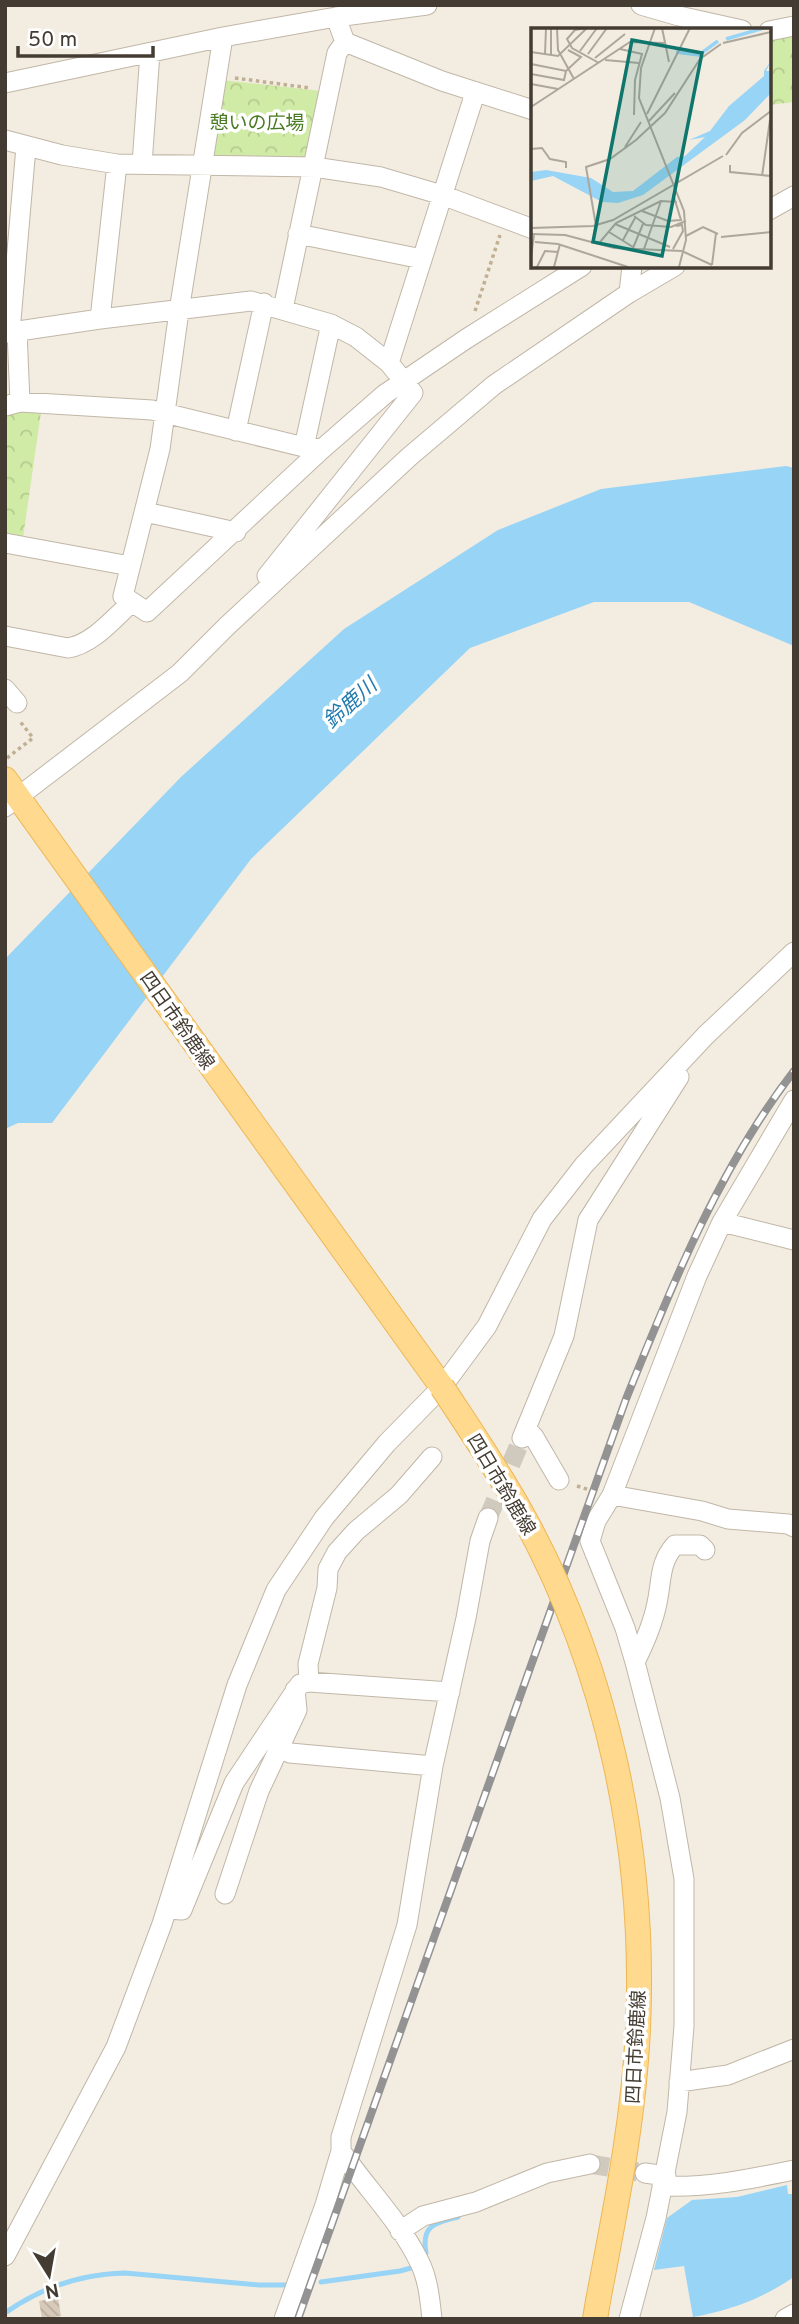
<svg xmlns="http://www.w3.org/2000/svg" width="799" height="2324" font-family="Overpass,'Noto Sans JP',sans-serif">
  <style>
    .park { fill: url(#park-crowns) }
    .water { fill: #97d4f6 }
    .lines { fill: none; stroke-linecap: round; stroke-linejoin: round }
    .stream { stroke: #97d4f6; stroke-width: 5 }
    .building { fill: url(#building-back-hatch) }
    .minor-tunnel { stroke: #d0c9be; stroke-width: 19; stroke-dasharray: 19 10; stroke-linecap: butt }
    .minor-casing { stroke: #c1b7a7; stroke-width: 21 }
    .major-casing { stroke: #edb755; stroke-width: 26 }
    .path { stroke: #c1af94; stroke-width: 3.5; stroke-dasharray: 3.5 3.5; stroke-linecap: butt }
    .minor { stroke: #fff; stroke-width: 19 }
    .major { stroke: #ffd98e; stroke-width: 24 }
    .rail-casing { stroke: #939393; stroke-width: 8 }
    .rail { stroke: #fff; stroke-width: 5; stroke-dasharray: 16; stroke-linecap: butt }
    .major-bridge-casing { stroke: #edb755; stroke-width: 26; stroke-linecap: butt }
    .major-bridge { stroke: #ffd98e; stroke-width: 24 }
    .labels { text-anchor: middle; stroke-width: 7; stroke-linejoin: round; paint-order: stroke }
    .park-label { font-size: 19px; fill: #487a21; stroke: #fff }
    .street-label { font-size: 19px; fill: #443c32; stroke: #fff }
    .water-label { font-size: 21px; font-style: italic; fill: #227bb0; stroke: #fff }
    .inset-river { fill: none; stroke: #97d4f6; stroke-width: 3.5 }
    .inset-road { fill: none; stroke: #ada69b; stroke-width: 2 }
    .view { fill: #0f766e; fill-opacity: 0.15; stroke: #0f766e; stroke-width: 3.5 }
    .inset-edge { fill: none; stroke: #443c32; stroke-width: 3.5 }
  </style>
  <defs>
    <pattern id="park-crowns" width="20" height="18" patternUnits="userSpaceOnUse" patternTransform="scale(1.75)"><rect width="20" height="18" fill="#d0eba6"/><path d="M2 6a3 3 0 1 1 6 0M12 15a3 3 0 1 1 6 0" fill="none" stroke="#b4ca8f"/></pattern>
    <pattern id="building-back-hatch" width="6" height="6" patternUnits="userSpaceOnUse" patternTransform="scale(1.75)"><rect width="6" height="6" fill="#d8cab9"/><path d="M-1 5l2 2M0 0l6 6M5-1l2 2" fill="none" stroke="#bbaea0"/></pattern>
  </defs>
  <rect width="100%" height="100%" fill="#f3ece1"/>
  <path class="park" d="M794 35V102L769 105V40Z
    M222 80 321 91 310 154 303 160 215 158 211 152Z
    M22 409 41 412 23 538 5 536V413Z"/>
  <path class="water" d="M786 466 794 468V646L689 602H594L470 648 251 859 52 1123H18L5 1129V959L181 777 344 629 498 530 601 489Z
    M787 2185 788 2194H794V2277C761 2299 731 2310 693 2317L684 2266 654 2270 667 2218 692 2200 737 2197Z"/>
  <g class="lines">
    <path class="stream" d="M426 2253C421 2225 435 2223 458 2217
      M321 2282 400 2271 411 2268
      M5 2313C42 2287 80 2274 125 2273L259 2285H290"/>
  </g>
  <path class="building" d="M58 2298 61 2316 42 2319 39 2301Z"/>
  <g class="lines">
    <path class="minor-tunnel" d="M488 1518 522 1438
      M590 2164 645 2173"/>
    <defs>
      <path id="minor" d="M641 5 679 16 742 30
        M769 31 794 26
        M345 42 442 81 533 110
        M5 83 223 37 336 17 427 5
        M5 140 62 155 117 164 314 167 381 177 442 195 533 229
        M142 164 150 53
        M769 210 794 196
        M298 234 422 259
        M629 293 632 266
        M283 309 337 53 345 42 336 17
        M100 319 117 164
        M17 331 20 402
        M10 332 26 147
        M5 333 100 319 251 301 331 324 356 337 389 363 413 393 267 576
        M389 363 475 93
        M5 406 20 402 152 410 304 447 322 449
        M236 431 264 303
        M304 447 331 324
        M145 512 236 532
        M5 543 130 566
        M132 602 147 612 322 449 385 394 466 339 582 266
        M5 636 68 648C93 644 114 618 132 602L123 596 160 449 179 311 223 37
        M5 689 17 703
        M5 807 180 673 227 626 409 457 494 385 629 293 675 266
        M722 1222 794 1240
        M526 1428 534 1437 559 1480
        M522 1438 564 1336 588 1220 679 1077
        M612 1495 702 1511 728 1519 788 1524 794 1527
        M635 1662C644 1644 653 1624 657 1603 662 1580 659 1563 675 1545H700L705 1550
        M309 1682 450 1692
        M280 1748 290 1753 433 1766
        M225 1894 259 1791 297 1710 295 1690
        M167 1909 182 1910 234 1783 300 1684 309 1682 308 1664 327 1588 328 1569 337 1552 356 1531 399 1495 432 1457
        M679 2082 728 2075 794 2049
        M341 2151C366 2188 399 2220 419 2261 428 2278 430 2300 432 2319
        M645 2173 666 2176
        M662 2186C707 2188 750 2179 794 2170
        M400 2231 423 2216 476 2202 547 2173 590 2164
        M5 2256 116 2047 162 1924 237 1685 276 1590 324 1518 387 1443 442 1387 487 1326 542 1219 584 1165 706 1035 794 952
        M284 2319 325 2205 341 2151V2137L407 1925 433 1766 466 1618 480 1541 488 1518
        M629 2319 656 2218 677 2112 684 2026V1879L670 1798 635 1662 625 1628 590 1541 596 1521 612 1495 697 1276 722 1222 794 1100
        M785 2319 794 2314"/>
      <path id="major" d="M5 779 442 1387
        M595 2319 598 2301"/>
    </defs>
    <use href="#minor" class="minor-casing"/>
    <use href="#major" class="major-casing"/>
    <path class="path" d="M235 78 310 88
      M475 311 500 235
      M7 758 33 738 19 720
      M577 1486 593 1491"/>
    <use href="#minor" class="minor"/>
    <use href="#major" class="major"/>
    <defs>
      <path id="rail" d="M298 2319 626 1399C671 1287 719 1168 794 1071"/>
    </defs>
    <use href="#rail" class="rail-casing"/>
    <use href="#rail" class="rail"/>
    <defs>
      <path id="major-bridge" d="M442 1387C469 1428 497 1469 521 1512 608 1668 646 1851 638 2028 634 2120 615 2211 598 2301"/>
    </defs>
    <use href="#major-bridge" class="major-bridge-casing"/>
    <use href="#major-bridge" class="major-bridge"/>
  </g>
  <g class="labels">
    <g class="park-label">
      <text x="257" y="129">憩いの広場</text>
    </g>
    <g class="street-label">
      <text transform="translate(178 1020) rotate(55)" y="7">四日市鈴鹿線</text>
      <text transform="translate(502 1484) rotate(59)" y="7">四日市鈴鹿線</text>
      <text transform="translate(635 2047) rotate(-87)" y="7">四日市鈴鹿線</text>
    </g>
    <g class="water-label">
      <text transform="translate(350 703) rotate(-42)" y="7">鈴鹿川</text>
    </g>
  </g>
  <g transform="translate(531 28)">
    <rect width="240" height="240" fill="#f3ece1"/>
    <path d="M240 33 235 43H240V65L214 92 112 167 87 175 71 174 22 148 0 153V144L15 142 60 150 82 164 102 163 146 129 154 128 174 109 158 112 179 103 198 78 233 48V43Z" fill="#97d4f6"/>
    <path class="inset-river" d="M195 11 233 0M145 24 168 27 187 13"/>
    <path class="inset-road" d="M26 0 27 22 43 51M55 0 44 2 36 11 41 20 68 35M124 0 110 40 108 70 153 183 155 212 148 239M131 0 138 34M192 15 240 4M89 21 111 26 104 52 103 87M49 23 66 0M0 24 27 28 56 0M14 26 15 0M57 26 76 0M20 28V0M64 30 94 6M74 32 108 35M0 36 35 43 50 29 37 22M0 46 33 52 35 43M0 56 27 61M0 79 99 14 133 15M116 86 159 0M118 93 144 65M94 119 110 94M0 121 11 120 19 131 35 134V140M195 127 211 105 240 83M199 137V144L240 148M231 148 239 92M111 183 137 193 150 192 142 166M103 188 115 197 140 199 155 193M84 196 139 219M65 198 55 139 79 131 105 112 134 85 169 31 190 16M0 200 62 198 82 192 192 128M78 204 102 219M0 206 34 207 83 220 151 223M155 208 172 199 187 206M190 209 240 204M92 212 104 190M4 214 27 216 97 239M69 214 85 195 130 173M102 220 112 196M113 221 130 173 146 174M142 221 152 203 151 197 145 198M153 224 181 237M0 229 3 207M181 237 185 205M6 239 14 223 27 224M23 239 29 216"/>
    <path class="view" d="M101 12 171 25 131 228 62 214Z"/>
    <rect width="240" height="240" class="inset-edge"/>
  </g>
  <rect width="799" height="2324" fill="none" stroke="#443c32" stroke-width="14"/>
  <g transform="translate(49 2275) rotate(169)" stroke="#ffffff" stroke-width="5" paint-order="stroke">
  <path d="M0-5L12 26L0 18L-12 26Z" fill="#443c32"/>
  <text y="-10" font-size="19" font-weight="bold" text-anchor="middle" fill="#443c32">N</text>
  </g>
  <path d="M18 46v10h135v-10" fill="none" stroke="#443c32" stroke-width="3.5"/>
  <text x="28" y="46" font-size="21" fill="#443c32" stroke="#ffffff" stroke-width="5" paint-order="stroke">50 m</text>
</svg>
